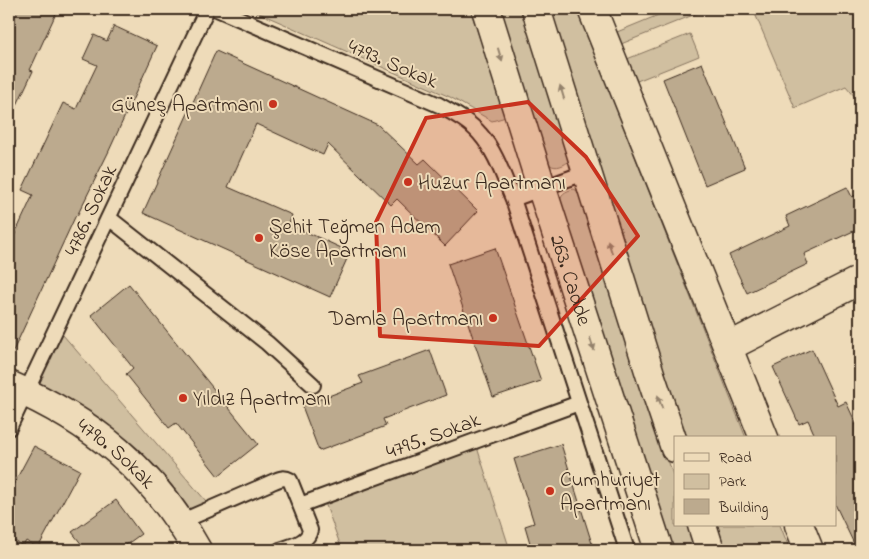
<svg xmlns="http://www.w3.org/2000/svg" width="869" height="559" font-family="'Indie Flower',sans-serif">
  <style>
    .green { fill: #d0bfa0; stroke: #86745f }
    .building { fill: #bcaa8e; stroke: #3b2a1e }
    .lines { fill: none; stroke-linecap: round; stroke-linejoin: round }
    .service-casing { stroke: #3b2a1e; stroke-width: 18 }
    .minor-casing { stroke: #3b2a1e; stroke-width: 31 }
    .secondary-casing { stroke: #3b2a1e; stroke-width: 31 }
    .service { stroke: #eedbb9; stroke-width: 14 }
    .minor { stroke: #eedbb9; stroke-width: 28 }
    .secondary { stroke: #eedbb9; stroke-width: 28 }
    .oneway { fill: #94826c }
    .marked { fill: #c8321e; fill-opacity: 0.2; stroke: #c8321e; stroke-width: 4; stroke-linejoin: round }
    .poi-dot { fill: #c8321e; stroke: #eedbb9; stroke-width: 2 }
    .labels { text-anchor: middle; stroke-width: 4; stroke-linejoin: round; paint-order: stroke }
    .street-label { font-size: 21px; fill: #3b2a1e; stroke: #eedbb9 }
    .poi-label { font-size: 21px; fill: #3b2a1e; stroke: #eedbb9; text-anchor: start }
  </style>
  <rect width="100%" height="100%" fill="#eedbb9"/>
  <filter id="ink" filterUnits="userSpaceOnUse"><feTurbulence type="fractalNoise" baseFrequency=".02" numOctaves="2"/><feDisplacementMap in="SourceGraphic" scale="10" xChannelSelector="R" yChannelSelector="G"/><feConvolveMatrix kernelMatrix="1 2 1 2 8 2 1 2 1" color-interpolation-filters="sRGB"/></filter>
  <g filter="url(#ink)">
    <path class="green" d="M250 9H470L506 117 492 121 450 97Z
      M499 9H523L569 156 568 162C561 167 554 169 547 163Z
      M550 9H577L746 438H687L660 359Z
      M673 9H708L621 44 617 32Z
      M753 9H860V103L846 86 795 108Z
      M690 34 699 56 637 81 627 59Z
      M574 189 579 192 675 481V525H690L699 550H673L560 203C560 194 565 191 574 189Z
      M57 328 212 508 180 522 173 511 26 393Z
      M475 441 510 550H342L323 497Z
      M717 525H780L790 550H725Z"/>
    <path class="building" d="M9 9H58L30 70 33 71 9 122Z
      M114 26 157 46 108 153 77 216 76 215 9 360V247L33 195 22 190 63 103 76 109 97 65 83 59 94 35 107 41Z
      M216 51 378 125 419 164 425 159 478 211 445 246 397 199 391 205 328 144 323 155 256 124 228 187 292 215 289 224 350 252 330 297 143 213Z
      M702 63 745 168 705 185 663 79Z
      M847 187 852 197 860 193V228L804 254 808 264 747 293 729 255 790 226 786 216Z
      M495 248 541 381 493 397 448 264Z
      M129 284 258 444 218 476 176 423 169 428 126 374 133 368 91 315Z
      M812 349 838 406 846 402 860 432V550H857L835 504V438H816L808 420 799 424 773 367Z
      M430 350 446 395 383 419 386 426 319 451 302 406 363 383 359 376Z
      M561 444 594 550H532L525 526 534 523 514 459Z
      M34 446 80 470 38 548 26 541 23 546 9 538V493Z
      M116 500 141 534 119 550H86L72 532Z"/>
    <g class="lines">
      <defs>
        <path id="service" d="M217 9 439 105C453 113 469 121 480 134 496 152 504 178 513 199L627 550
          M513 199 587 172
          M109 218 267 343 313 385
          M9 428 207 9
          M300 505 579 403
          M180 522 270 483C277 480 283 476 290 480L310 530C308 543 291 546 280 550"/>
        <g id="minor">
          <path d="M592 9 764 438"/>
          <path d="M728 347 860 280"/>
          <path id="s1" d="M9 385C92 421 153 470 197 550"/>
          <path d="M799 525 809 550"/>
        </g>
        <g id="secondary">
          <path id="s2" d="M486 9 542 189 659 550"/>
          <path d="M536 9 651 377 675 448"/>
          <path d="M702 525 710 550"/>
        </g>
      </defs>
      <use href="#service" class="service-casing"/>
      <use href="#minor" class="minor-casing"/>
      <use href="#secondary" class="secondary-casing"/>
      <use href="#service" class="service"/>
      <use href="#minor" class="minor"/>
      <use href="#secondary" class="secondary"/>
    </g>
    <defs><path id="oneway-solid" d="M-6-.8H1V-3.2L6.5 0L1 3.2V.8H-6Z" transform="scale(1.25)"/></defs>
    <g class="oneway">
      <use href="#oneway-solid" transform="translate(500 55) rotate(73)"/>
      <use href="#oneway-solid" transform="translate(562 92) rotate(-107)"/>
      <use href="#oneway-solid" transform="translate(610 247) rotate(-108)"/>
      <use href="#oneway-solid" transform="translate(592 344) rotate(72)"/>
      <use href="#oneway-solid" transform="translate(660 402) rotate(-109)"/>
    </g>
  </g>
  <path class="marked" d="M528 102 586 157 638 236 539 346 380 336 376 222 426 118Z"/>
  <g class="poi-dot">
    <circle cx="273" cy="104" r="5"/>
    <circle cx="408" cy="182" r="5"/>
    <circle cx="259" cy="238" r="5"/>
    <circle cx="493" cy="318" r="5"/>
    <circle cx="183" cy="398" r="5"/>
    <circle cx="550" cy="491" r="5"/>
  </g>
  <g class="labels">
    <g class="street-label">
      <text transform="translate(393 63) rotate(23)" y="7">4793. Sokak</text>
      <text transform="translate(90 210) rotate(-65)" y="7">4786. Sokak</text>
      <text dy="7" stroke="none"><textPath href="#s2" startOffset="284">263. Cadde</textPath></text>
      <text transform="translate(433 435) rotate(-20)" y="7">4795. Sokak</text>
      <text dy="7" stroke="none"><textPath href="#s1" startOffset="128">4790. Sokak</textPath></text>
    </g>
    <g class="poi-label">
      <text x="263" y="111" text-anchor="end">Güneş Apartmanı</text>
      <text x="418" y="189">Huzur Apartmanı</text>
      <text x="269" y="233">Şehit Teğmen Adem<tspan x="269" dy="24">Köse Apartmanı</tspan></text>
      <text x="483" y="325" text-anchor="end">Damla Apartmanı</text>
      <text x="193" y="405">Yıldız Apartmanı</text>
      <text x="560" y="486">Cumhuriyet<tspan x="560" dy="24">Apartmanı</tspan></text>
    </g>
  </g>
  <rect width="869" height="559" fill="none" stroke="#eedbb9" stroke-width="30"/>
  <rect x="15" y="15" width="839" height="529" fill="none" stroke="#3b2a1e" stroke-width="2" filter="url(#ink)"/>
  <rect x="674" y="436" width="162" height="90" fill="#eedbb9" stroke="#a6947b"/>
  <rect x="684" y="453" width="25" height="8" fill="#eedbb9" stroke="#a6947b"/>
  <text x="719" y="462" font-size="15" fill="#3b2a1e">Road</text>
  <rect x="684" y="474" width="25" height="15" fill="#d0bfa0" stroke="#a6947b"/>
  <text x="719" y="486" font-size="15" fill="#3b2a1e">Park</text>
  <rect x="684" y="499" width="25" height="15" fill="#bcaa8e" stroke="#a6947b"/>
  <text x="719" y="512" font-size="15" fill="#3b2a1e">Building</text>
</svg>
